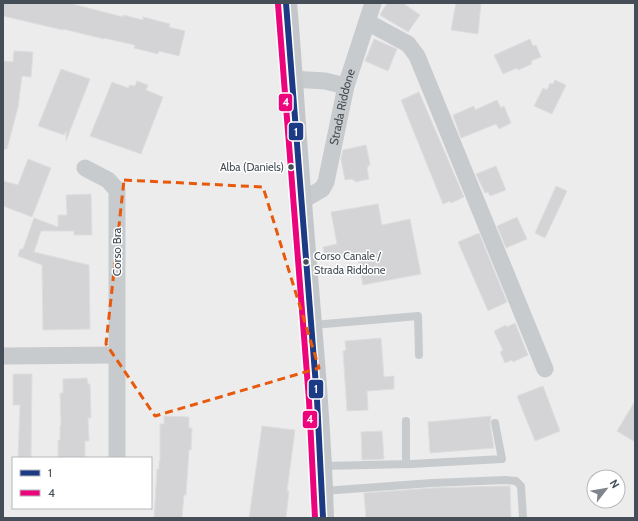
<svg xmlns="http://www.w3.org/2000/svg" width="638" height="521" font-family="Cabin,sans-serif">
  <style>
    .building { fill: #d4d4d6; stroke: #dededf }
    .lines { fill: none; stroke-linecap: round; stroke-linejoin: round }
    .lane { stroke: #c8cbcd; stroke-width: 8 }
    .street { stroke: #c8cbcd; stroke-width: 17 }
    .primary { stroke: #c4c7ca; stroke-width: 22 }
    .bus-1-casing { stroke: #fff; stroke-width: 9 }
    .bus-2-casing { stroke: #fff; stroke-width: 9 }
    .bus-1 { stroke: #1d3b85; stroke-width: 6 }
    .bus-2 { stroke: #ec047c; stroke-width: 6 }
    .marked { fill: none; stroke: #e8590c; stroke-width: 3; stroke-dasharray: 8 5; stroke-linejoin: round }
    .bus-dot { fill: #454e57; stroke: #fff; stroke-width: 1.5 }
    .labels { text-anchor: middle; stroke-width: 3; stroke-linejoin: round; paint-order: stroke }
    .bus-label { font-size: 11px; fill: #454e57; stroke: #fff; text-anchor: end }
    .street-label { font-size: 12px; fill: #454e57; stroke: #fff }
    .line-badge { stroke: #fff; stroke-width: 1.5 }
    .badge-label { font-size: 11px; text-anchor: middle; font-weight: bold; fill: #fff }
  </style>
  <rect width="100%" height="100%" fill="#edecec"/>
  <path class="building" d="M3 3H69L123 17V15L143 20V17L170 24 169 27 185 31 179 56 159 51 158 54 134 48 135 45 104 38V39L63 29V30L3 16Z
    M387 3H403L420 15 408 32 380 15Z
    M456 3H481L478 34 451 30Z
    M374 39 397 49 388 71 365 61Z
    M530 39 533 46 536 45 541 57 531 61 532 64 518 70 517 68 503 74 494 55Z
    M14 51 33 52 31 77 22 76 18 107 7 149H3V61L13 62Z
    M61 69 90 79 66 141V131L64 135 38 126Z
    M555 80 566 85 552 114 534 106 543 88 547 90 550 83 553 84Z
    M137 81 148 85 146 90 163 97 141 154 90 136 112 82 128 88 130 85 135 86Z
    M419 92 464 197 451 203 450 201 443 204 401 100Z
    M497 100 501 108 504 106 511 123 499 129 496 124 461 138 453 115 474 106 475 110Z
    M366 145 370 164 367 168 369 179 356 182 352 179 345 180 341 159 343 150Z
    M28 159 51 168 32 217 3 206V181L18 185Z
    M496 166 506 190 490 196 488 192 485 193 476 174Z
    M556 186 567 191 545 238 535 233Z
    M91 194 92 235H74V231H41L34 252 89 265 90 329 43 330 42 265 18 256 20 249H23L34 218 58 227V215H67L66 195Z
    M378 204 382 225 410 219 421 274 363 285 357 254 325 260 323 247 337 244 331 212Z
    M517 217 527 239 506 248 497 226Z
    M479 233 507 302 488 311 458 242Z
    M515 323 528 355 513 362 512 360 505 363 500 352 503 350 494 331 506 325 507 327Z
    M381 338 384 377 394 376V389L367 391 368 410 347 411 343 351 346 350 345 341Z
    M13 374H32L31 458H18L20 405H13Z
    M87 378 88 384H90L91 418H88L89 441H85V458H58V440H60V426H61L60 393H63V379Z
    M543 386 560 431 535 441 517 396Z
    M635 401V442L617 431Z
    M164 416 189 417V428H192L191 450H189L186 495H184L182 518H154L157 469H159V461H160V424H164Z
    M491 416 490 424 494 448 430 453 428 422Z
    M262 426 295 430 287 491H289L286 518H249Z
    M382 431 384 459 362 460 361 432Z
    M505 486H510L511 518H366L364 493 432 488Z"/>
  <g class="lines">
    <path class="lane" d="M313 325 418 316 419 355
      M406 421V464
      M322 466 411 464 502 459 495 423
      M323 491 432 483 505 480 516 481 521 486 523 518"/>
    <g class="street">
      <path d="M367 22 408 44 417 56 545 369"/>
      <path d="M292 79 325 81 346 86"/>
      <path d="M85 168 108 180 117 190V458"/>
      <path id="s1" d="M301 201 322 189 326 182 346 86 373 3"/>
      <path d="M3 356 117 355"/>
    </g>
    <path class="primary" d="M286 3C292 69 295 136 301 202 309 307 320 412 323 518"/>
    <defs>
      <path id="bus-1" d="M286 3 317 399 323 518"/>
      <path id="bus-2" d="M278 4 309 400 315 518"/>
    </defs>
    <use href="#bus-1" class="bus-1-casing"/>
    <use href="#bus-2" class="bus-2-casing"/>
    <use href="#bus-1" class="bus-1"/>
    <use href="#bus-2" class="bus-2"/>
  </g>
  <path class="marked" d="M124 180 263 187 319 368 155 416 106 344Z"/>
  <g class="bus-dot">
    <circle cx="291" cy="167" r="3.5"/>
    <circle cx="306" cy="262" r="3.5"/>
  </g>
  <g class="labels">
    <g class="bus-label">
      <text x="284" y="171">Alba (Daniels)</text>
      <text x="314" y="260" text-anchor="start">Corso Canale /<tspan x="314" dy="14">Strada Riddone</tspan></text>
    </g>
    <g class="street-label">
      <text dy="4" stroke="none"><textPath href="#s1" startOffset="109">Strada Riddone</textPath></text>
      <text transform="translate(117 252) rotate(-90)" y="4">Corso Bra</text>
    </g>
  </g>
  <g class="line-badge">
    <rect x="278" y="93" width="15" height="19" rx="4" fill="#ec047c"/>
    <rect x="288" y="122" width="16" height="19" rx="4" fill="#1d3b85"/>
    <rect x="308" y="379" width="16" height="20" rx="4" fill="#1d3b85"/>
    <rect x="302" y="410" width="16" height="19" rx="4" fill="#ec047c"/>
  </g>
  <g class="badge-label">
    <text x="286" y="106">4</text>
    <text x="296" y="136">1</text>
    <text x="316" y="393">1</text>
    <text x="310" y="423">4</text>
  </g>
  <rect width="638" height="521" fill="none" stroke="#454e57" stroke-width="8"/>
  <rect x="12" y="457" width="140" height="52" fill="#ffffff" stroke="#b5b8bc"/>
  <rect x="20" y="470" width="20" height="6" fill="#1d3b85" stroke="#b5b8bc"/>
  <text x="48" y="477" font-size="12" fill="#454e57">1</text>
  <rect x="20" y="490" width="20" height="6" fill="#ec047c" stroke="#b5b8bc"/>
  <text x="48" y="497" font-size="12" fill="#454e57">4</text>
  <g transform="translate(606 489) rotate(59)"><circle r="19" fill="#ffffff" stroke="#b5b8bc"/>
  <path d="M0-3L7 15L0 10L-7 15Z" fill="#80858b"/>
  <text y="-6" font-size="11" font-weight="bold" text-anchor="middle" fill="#454e57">N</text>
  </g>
</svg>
